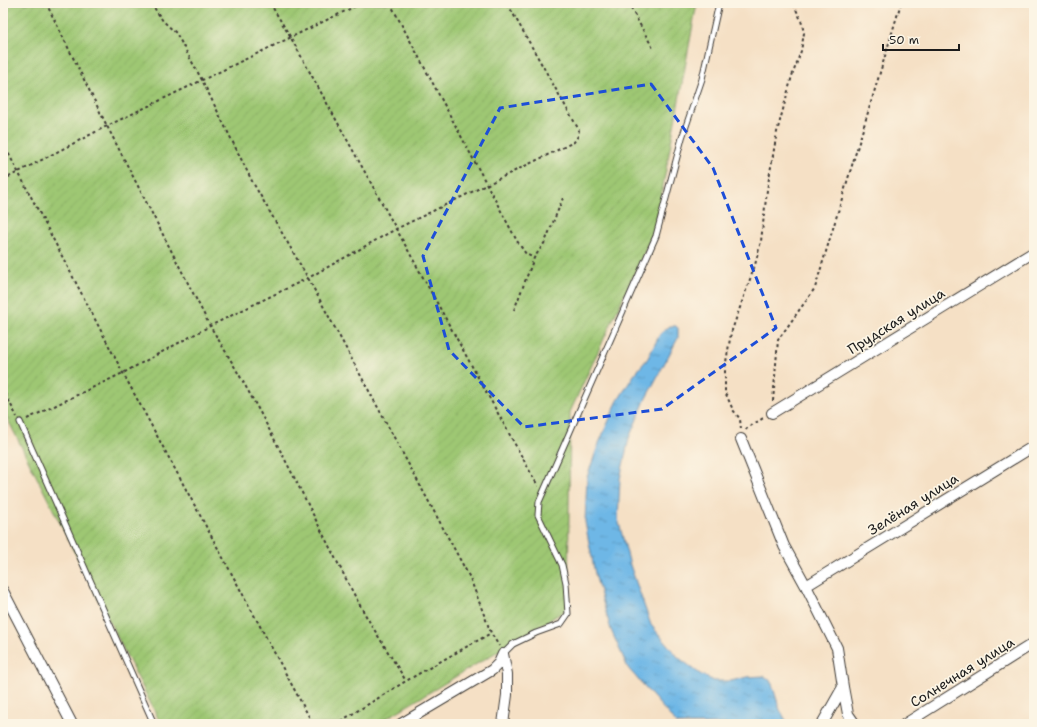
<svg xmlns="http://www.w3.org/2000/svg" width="1037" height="727" font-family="'Shantell Sans',sans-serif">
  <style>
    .garden { fill: url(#garden-furrows); stroke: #5d7248 }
    .water { fill: url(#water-ripples); stroke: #456a81 }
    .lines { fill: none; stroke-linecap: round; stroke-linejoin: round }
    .lane-casing { stroke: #3d3935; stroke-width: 7 }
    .street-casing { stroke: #3d3935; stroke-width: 12 }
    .path { stroke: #3d3935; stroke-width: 2; stroke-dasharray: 3 3; stroke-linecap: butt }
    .lane { stroke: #fff; stroke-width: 5 }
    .street { stroke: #fff; stroke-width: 10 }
    .marked { fill: none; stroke: #1d4ed8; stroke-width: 3; stroke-dasharray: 8 5; stroke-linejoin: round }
    .labels { text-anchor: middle; stroke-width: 3.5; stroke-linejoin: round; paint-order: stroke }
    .street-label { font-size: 14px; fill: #1c1c1c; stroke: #fcf5e5 }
  </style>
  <defs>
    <pattern id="garden-furrows" width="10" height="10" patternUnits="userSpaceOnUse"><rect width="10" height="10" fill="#9ec773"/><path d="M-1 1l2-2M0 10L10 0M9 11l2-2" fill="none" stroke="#88aa63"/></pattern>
    <pattern id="water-ripples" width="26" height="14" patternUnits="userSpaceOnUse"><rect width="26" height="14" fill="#6eb7e6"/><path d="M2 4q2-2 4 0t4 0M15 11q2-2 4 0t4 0" fill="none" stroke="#5a94ba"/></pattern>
  </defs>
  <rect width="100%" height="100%" fill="#fcf5e5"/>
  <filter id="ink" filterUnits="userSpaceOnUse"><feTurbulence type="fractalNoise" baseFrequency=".025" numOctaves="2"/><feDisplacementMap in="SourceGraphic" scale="8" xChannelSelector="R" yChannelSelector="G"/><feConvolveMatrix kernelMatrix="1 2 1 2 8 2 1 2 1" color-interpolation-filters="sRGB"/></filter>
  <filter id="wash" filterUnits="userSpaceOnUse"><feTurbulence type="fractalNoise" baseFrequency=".012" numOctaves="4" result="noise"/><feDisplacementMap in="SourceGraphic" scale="16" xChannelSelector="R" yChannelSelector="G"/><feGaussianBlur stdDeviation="0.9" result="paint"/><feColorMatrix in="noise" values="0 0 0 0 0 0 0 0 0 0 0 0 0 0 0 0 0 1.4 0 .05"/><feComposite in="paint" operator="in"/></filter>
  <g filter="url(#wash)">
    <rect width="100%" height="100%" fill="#f5e0c5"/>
    <path class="garden" d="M3 3H697L655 229 570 412 568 609 377 724H161L3 410Z"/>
    <path class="water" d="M670 326H676L678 328V338L646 398 629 438 620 479 618 519 630 565 651 625 678 657 700 674 714 681H731L747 677 764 676 769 679 772 684 780 710 788 724H677L628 668 611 630 595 574 585 522 587 477 599 443 617 402 634 375 648 358 660 334Z"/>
  </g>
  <g filter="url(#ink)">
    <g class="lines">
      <defs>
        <path id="lane" d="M20 422 154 724
          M503 654 513 644 536 633 561 624 568 614 566 583 562 565 538 515 539 502 656 236 682 138 702 79 719 3"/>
        <path id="street" d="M772 413 1034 252
          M741 439 784 546 806 586 837 648 843 687 822 724
          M806 586 1034 446
          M3 591 72 724
          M843 687 848 714 855 724
          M401 724 492 670 499 663 503 654
          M503 724 507 695V674L503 654
          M905 724 1034 643"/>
      </defs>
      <use href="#lane" class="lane-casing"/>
      <use href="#street" class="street-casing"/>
      <path class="path" d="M46 3 107 126 210 326C265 414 308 507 356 598 371 626 389 653 406 681
        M151 3 163 21 176 33 202 80 252 181 308 278 470 578 491 633 499 646
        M270 3 291 38 538 486
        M390 3 517 241 526 254 534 258
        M628 3 654 50
        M3 143 123 373 313 724
        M3 180 107 126 362 3
        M514 310 534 258 545 242 563 198
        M3 389 17 417
        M773 401 778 340 815 288 901 3
        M27 419 123 373 210 326 308 278 396 229 574 142 578 136 579 130 507 3
        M741 429 740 419 733 410 725 392V368L731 333 755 265 761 241 767 190 777 132 792 76 801 51 804 33 801 20 793 3
        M746 430 747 428 765 417
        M336 724 406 681 491 633"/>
      <use href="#lane" class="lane"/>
      <use href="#street" class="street"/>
    </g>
  </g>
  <path class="marked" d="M651 84 713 168 776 328 662 409 524 427 449 350 423 256 500 108Z"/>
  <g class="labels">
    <g class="street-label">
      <text transform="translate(896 321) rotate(-32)" y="5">Прудская улица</text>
      <text transform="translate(913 504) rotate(-32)" y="5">Зелёная улица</text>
      <text transform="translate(962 672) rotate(-32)" y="5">Солнечная улица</text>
    </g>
  </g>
  <rect width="1037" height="727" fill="none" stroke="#fcf5e5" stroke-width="16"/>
  <path d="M883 44v6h76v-6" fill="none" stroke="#1c1c1c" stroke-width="2"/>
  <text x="889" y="44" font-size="12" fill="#1c1c1c" stroke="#fcf5e5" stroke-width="3" paint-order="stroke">50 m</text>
</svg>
